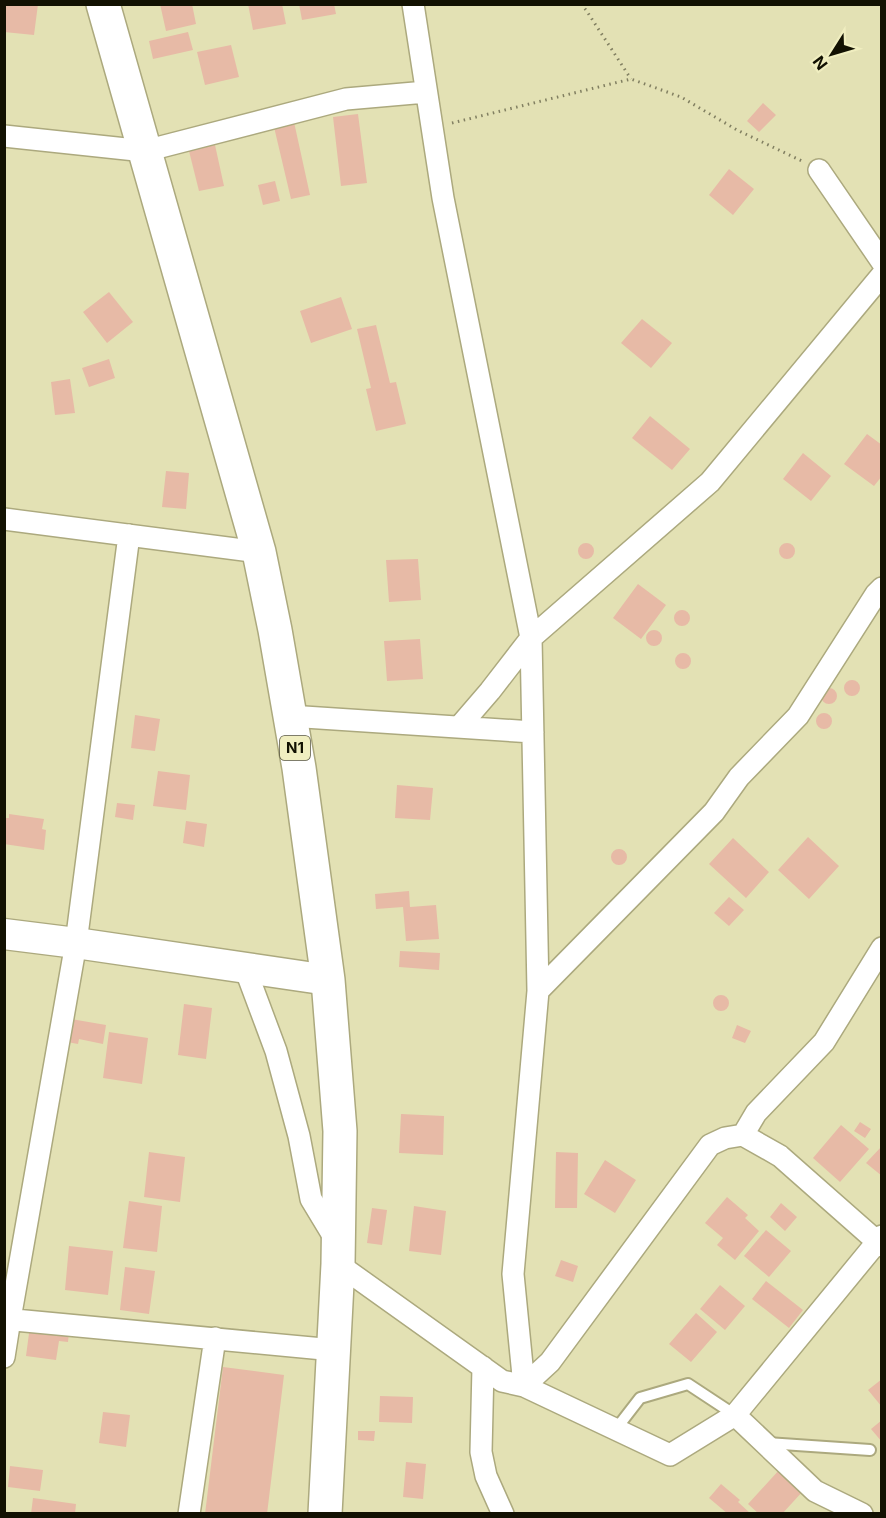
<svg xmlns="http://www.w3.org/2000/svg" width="886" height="1518" font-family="Inter,sans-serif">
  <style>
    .building { fill: #e7baa6 }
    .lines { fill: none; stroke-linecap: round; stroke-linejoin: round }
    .lane-casing { stroke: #aca97e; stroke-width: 14 }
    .street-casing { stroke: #aca97e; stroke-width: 24 }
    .secondary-casing { stroke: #aca97e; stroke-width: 33 }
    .highway-casing { stroke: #aca97e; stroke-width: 36 }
    .path { stroke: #817f61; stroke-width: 3; stroke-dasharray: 1.5 4.5; stroke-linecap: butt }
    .lane { stroke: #fff; stroke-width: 10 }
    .street { stroke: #fff; stroke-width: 21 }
    .secondary { stroke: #fff; stroke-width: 30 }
    .highway { stroke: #fff; stroke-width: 33 }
    .labels { text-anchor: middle; stroke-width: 6; stroke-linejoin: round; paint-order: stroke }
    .shield { fill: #f0eec0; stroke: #55533b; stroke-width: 1.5 }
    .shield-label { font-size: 15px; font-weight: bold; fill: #121102 }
  </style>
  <rect width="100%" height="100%" fill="#e3e1b4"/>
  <path class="building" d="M4 4H38L34 35 4 32Z
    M160 4H192L196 24 166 31Z
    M248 4H282L286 24 253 30Z
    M299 4H334L336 14 302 20Z
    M188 32 193 50 153 59 149 41Z
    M231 45 239 77 205 85 197 52Z
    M763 103 776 115 759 132 747 121Z
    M358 114 367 183 341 186 333 117Z
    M294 122 310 195 291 199 274 127Z
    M215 145 224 186 199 191 189 151Z
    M729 169 754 189 733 215 709 195Z
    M275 181 280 201 263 205 258 185Z
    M109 292 133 322 107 343 83 312Z
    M341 297 352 329 311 343 300 311Z
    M642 319 672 343 651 368 621 343Z
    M376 325 390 383 396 382 406 424 376 431 366 389 371 388 357 329Z
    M109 359 115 378 89 387 82 368Z
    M70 379 75 413 55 415 51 382Z
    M650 416 690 449 672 470 632 438Z
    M867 434 882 445V476L874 486 844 464Z
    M803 453 831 476 811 501 783 479Z
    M166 471 189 473 186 509 162 507Z
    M779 551a8 8 0 1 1 16 0a8 8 0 1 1-16 0Z
    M578 551a8 8 0 1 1 16 0a8 8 0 1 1-16 0Z
    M418 559 421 600 389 602 386 560Z
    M638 584 666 605 641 639 613 618Z
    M674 618a8 8 0 1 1 16 0a8 8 0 1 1-16 0Z
    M646 638a8 8 0 1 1 16 0a8 8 0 1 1-16 0Z
    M420 639 423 679 387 681 384 641Z
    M675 661a8 8 0 1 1 16 0a8 8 0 1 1-16 0Z
    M844 688a8 8 0 1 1 16 0a8 8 0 1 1-16 0Z
    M821 696a8 8 0 1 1 16 0a8 8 0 1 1-16 0Z
    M816 721a8 8 0 1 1 16 0a8 8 0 1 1-16 0Z
    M135 715 160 719 155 751 131 748Z
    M158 771 190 775 186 810 153 806Z
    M397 785 433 788 430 820 395 818Z
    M117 803 135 805 133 820 115 817Z
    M9 814 44 819 42 829 46 830 44 850 4 844V818H9Z
    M186 821 207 824 204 847 183 843Z
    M808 837 839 866 809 899 778 870Z
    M733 838 769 872 746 898 709 864Z
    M611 857a8 8 0 1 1 16 0a8 8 0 1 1-16 0Z
    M409 891 410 907 436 905 439 939 406 941 403 907 376 909 375 894Z
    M729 897 744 910 729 926 714 913Z
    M400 951 440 953 439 970 399 967Z
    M713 1003a8 8 0 1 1 16 0a8 8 0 1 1-16 0Z
    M184 1004 212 1008 206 1059 178 1055Z
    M71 1019 106 1025 103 1044 79 1039 78 1044 67 1042Z
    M737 1025 751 1031 745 1043 732 1038Z
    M109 1032 148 1038 142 1084 103 1078Z
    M401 1114 444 1116 443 1155 399 1153Z
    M860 1122 871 1129 865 1138 854 1131Z
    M841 1125 869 1149 840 1182 813 1158Z
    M882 1146V1176L866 1163Z
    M149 1152 185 1157 180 1202 144 1197Z
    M556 1152 578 1153 577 1208H555Z
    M605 1160 636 1180 615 1213 584 1194Z
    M727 1197 748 1215 745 1218 759 1231 735 1260 717 1245 723 1238 705 1223Z
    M129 1201 162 1206 157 1252 123 1248Z
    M781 1203 797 1217 785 1231 770 1217Z
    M414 1206 446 1211 441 1255 409 1251Z
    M372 1208 387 1210 382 1245 367 1243Z
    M766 1230 791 1251 769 1277 744 1256Z
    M69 1246 113 1251 108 1295 65 1290Z
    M561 1260 578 1266 573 1282 555 1276Z
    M125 1267 155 1271 149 1314 120 1310Z
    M766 1281 803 1310 789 1328 752 1299Z
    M720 1285 745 1306 725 1330 700 1309Z
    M696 1313 717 1332 691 1362 669 1344Z
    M30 1326 69 1332 68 1342 59 1341 56 1360 26 1356Z
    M223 1367 284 1375 267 1514H205Z
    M882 1379V1407L868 1390Z
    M380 1396 413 1397 412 1423 379 1422Z
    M103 1412 130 1415 126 1447 99 1443Z
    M882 1420V1442L871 1429Z
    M358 1431H375L374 1441 358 1440Z
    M406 1462 426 1464 423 1499 403 1497Z
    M10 1466 43 1470 40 1491 8 1487Z
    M780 1469 803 1491 782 1514H759L748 1504Z
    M721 1484 740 1500 738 1502 751 1514H728L709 1498Z
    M33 1498 76 1504 75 1514H31Z"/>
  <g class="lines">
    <defs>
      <path id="lane" d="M616 1429 640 1398 688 1384 735 1415
        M767 1443 870 1450"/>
      <path id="street" d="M413 4 443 198 531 638 538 991 513 1274 524 1386 670 1455 735 1415 882 1236
        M4 136 145 151 346 99 426 92
        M819 170 882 262
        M4 519 259 552
        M289 716 533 732
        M459 727 490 691 531 638 710 482 882 275
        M245 968 276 1051 299 1136 311 1199 337 1242
        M538 991 714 812 739 777 798 716 876 594 882 588
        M743 1135 756 1113 824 1042 882 948
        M338 1264 502 1381 524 1386 550 1362 710 1145 725 1138 743 1135 780 1156 882 1246
        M4 1319 334 1350
        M4 1357 10 1319 76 943 129 535
        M483 1367 481 1452 486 1476 503 1514
        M735 1415 815 1491 862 1514
        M189 1514 215 1338"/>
      <path id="secondary" d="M4 934 76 943 328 980"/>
      <path id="highway" d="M103 4 259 552 275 630 299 768 328 980 340 1131 338 1264 325 1514"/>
    </defs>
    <use href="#lane" class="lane-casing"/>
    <use href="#street" class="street-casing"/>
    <use href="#secondary" class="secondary-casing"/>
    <use href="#highway" class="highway-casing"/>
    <path class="path" d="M581 4 586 10 631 79
      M452 123 631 79 681 97 737 130 804 162"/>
    <use href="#lane" class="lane"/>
    <use href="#street" class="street"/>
    <use href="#secondary" class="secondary"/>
    <use href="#highway" class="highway"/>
  </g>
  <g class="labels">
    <rect class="shield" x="280" y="736" width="30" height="24" rx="4.5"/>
    <g class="shield-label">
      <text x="295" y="753">N1</text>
    </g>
  </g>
  <rect width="886" height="1518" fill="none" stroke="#121102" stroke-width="12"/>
  <g transform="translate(832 54) rotate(233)" stroke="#f0eec0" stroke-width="4.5" paint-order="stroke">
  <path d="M0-4.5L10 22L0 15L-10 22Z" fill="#121102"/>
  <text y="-9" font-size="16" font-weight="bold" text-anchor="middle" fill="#121102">N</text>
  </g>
</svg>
